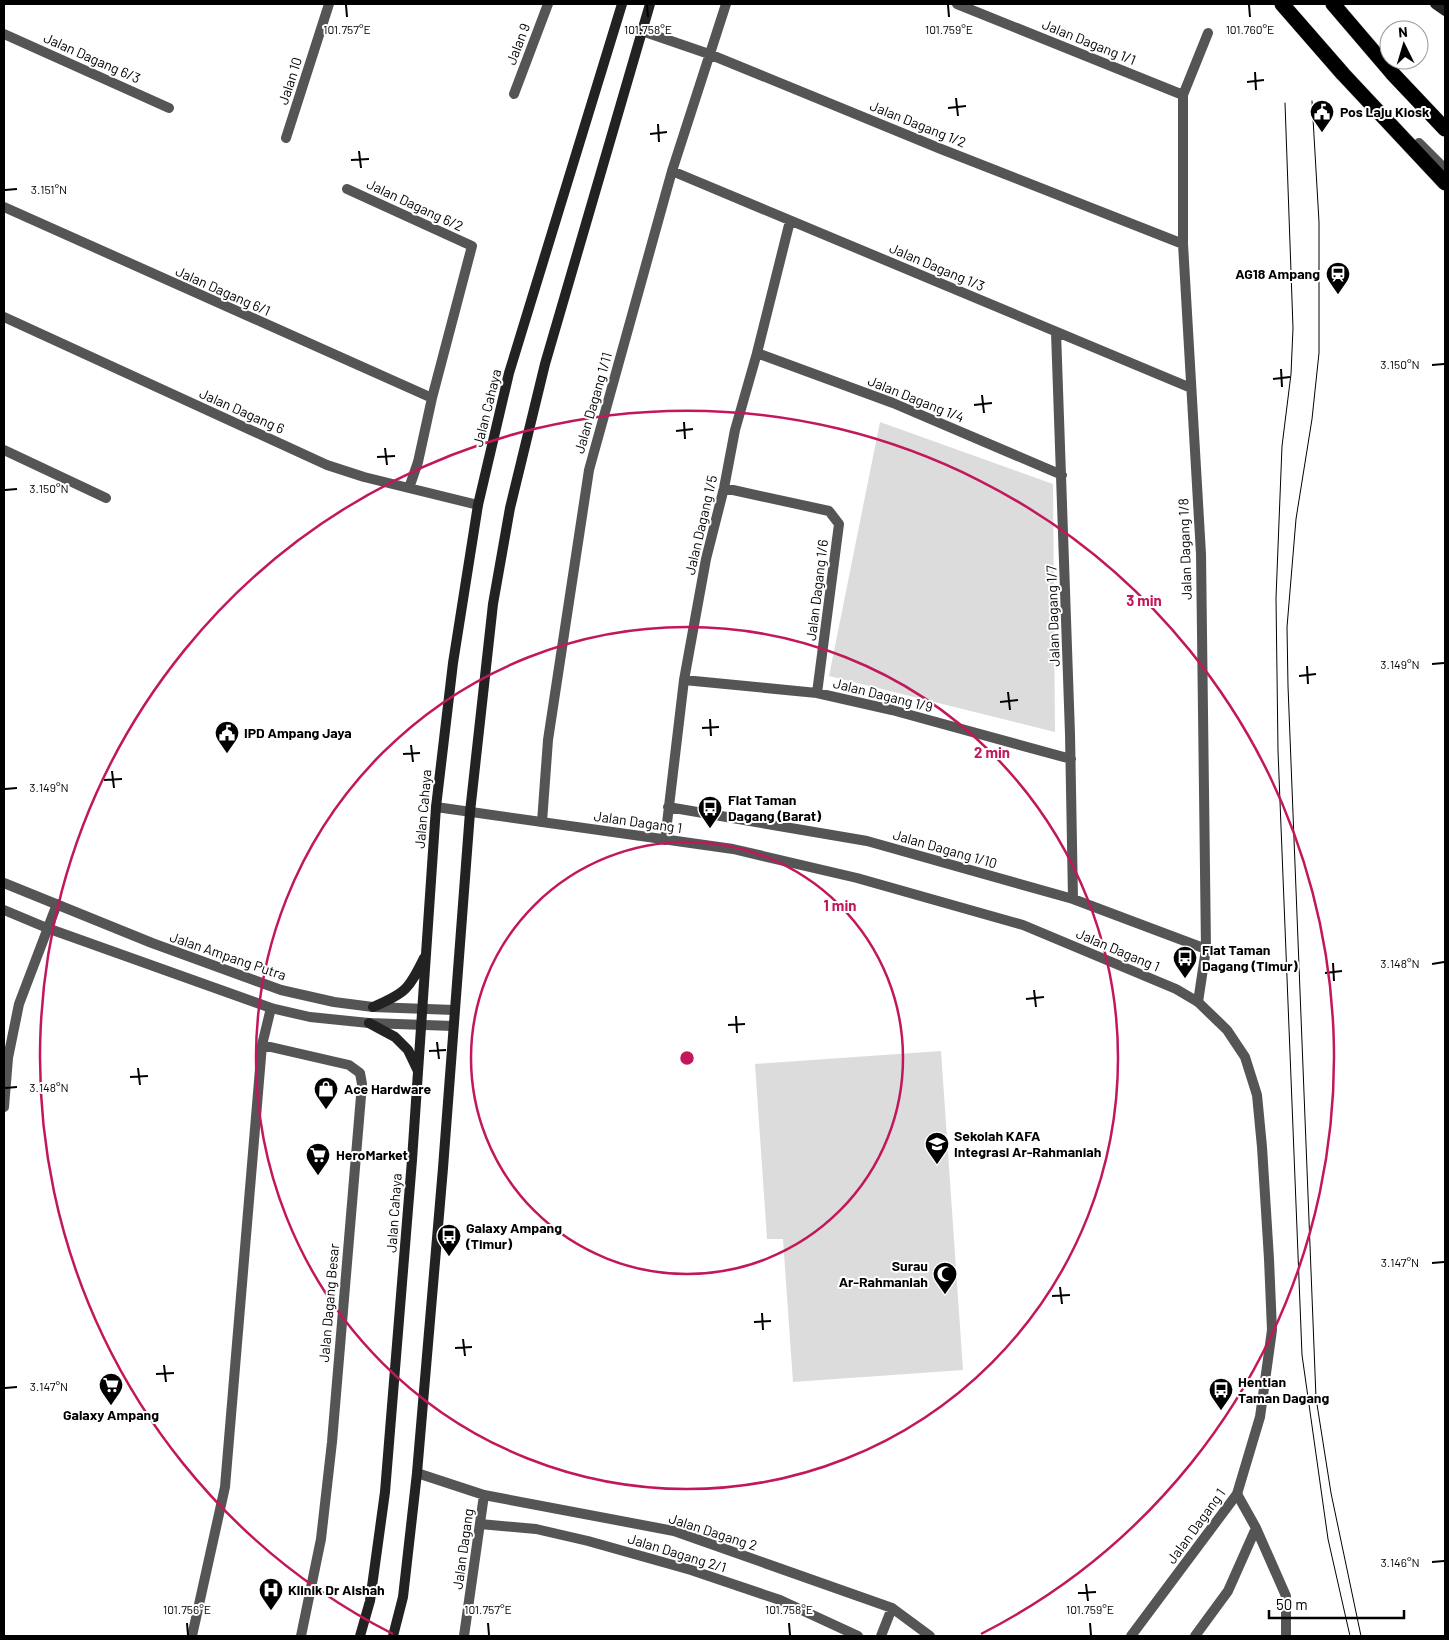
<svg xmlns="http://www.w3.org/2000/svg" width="1449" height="1640" font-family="Barlow,sans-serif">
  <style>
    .green { fill: #dcdcdc }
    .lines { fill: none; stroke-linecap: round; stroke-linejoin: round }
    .motorway-casing { stroke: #dbdbdb; stroke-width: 16 }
    .minor { stroke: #555; stroke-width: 10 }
    .tertiary { stroke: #555; stroke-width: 10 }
    .secondary { stroke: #222; stroke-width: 10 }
    .motorway { stroke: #000; stroke-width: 15 }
    .tram { stroke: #000; stroke-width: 1 }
    .ticks { fill: none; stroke: #000; stroke-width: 2 }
    .ring { fill: none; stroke: #c2185b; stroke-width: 2.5 }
    .labels { text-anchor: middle; stroke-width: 4; stroke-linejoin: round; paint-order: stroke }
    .street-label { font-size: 14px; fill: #000; stroke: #fff }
    .poi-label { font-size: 14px; font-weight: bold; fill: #000; stroke: #fff; text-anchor: start }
    .ticks-label { font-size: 12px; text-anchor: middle; fill: #000; stroke: #fff; stroke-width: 4; stroke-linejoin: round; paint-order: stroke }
    .centre { fill: #c2185b; stroke: #fff; stroke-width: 2.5 }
    .ring-label { font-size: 15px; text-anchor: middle; font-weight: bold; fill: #c2185b; stroke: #fff; stroke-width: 4; stroke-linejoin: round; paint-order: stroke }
  </style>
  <rect width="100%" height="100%" fill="#fff"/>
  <path class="green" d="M880 422 1053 484 1055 732 829 676Z
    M941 1051 963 1370 793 1382 783 1239H767L755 1064Z"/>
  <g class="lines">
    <defs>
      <path id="motorway" d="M1282 4 1343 74 1445 183
        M1333 4 1392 73 1445 129"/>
    </defs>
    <use href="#motorway" class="motorway-casing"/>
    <path class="minor" d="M957 4 1183 95
      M642 31 709 54 941 149 1183 244
      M4 34 169 108
      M514 94 548 4
      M286 138 329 4
      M1419 143 1445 169
      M672 171 1191 388
      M347 189 472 246 432 398 418 462 409 488
      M4 207 432 398
      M4 317 327 465 364 477 478 505
      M1056 332 1070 734 1073 899
      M757 353 893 403 1062 475
      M4 450 106 498
      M724 488 829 511 839 524 817 693
      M684 680 817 693 892 710 1071 759
      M668 807 867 841 1073 899 1206 949
      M542 822 548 740 589 470 672 171 726 4
      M665 840 684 680 706 559 724 488 735 430 757 353 790 221
      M1198 1002 1206 949 1201 554 1183 244V95L1208 33
      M262 1045 349 1065 360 1073 362 1084 332 1442 321 1539 301 1636
      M4 1107 8 1058 19 1004 57 904
      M417 1473 484 1495 674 1531 892 1608 930 1636
      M480 1524 536 1529 588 1541 691 1570 780 1600 858 1636
      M1256 1528 1286 1596V1636
      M192 1636 225 1487 262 1045 271 1008
      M464 1636 484 1495
      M881 1636 892 1608
      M1195 1636 1228 1591 1256 1528 1237 1494"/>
    <path class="tertiary" d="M436 807 733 849 857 878 1023 925 1176 989 1198 1002 1227 1030 1245 1057 1257 1095 1262 1147 1269 1259 1272 1330 1260 1417 1237 1494 1131 1636
      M4 883 152 943 281 990 334 1002 373 1007 454 1010
      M4 910 47 928 271 1008 310 1017 369 1023 453 1026"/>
    <path class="secondary" d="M1435 4 1445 11
      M373 1007C406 993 409 989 424 958
      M369 1023 395 1037 408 1050 418 1071
      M360 1636 370 1601 385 1492 412 1160 436 807 453 663 478 505 509 373 622 4
      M393 1636 403 1597 417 1473 443 1168 470 812 493 604 510 508 545 364 650 4"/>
    <use href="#motorway" class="motorway"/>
    <path class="tram" d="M1312 101 1319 222V353L1312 419 1296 519 1287 627 1288 686 1316 1398 1331 1493 1361 1636
      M1285 103 1293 328 1291 374 1282 446 1276 598 1278 751 1302 1355 1328 1539 1350 1636"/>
  </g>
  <path class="ticks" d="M346 5 347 17M647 5 648 17M948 5 949 17M1249 5 1250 17M1255 72 1256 90M1247 82 1264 80M956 98 958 116M948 108 966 106M658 124 659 142M650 134 667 132M359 151 361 168M351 160 369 159M5 190 17 189M1432 365 1444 364M1281 369 1282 387M1273 379 1290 377M982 395 984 413M974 405 992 403M684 422 685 439M676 431 693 429M385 448 387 465M377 457 395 456M5 490 17 489M1432 664 1444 663M1307 666 1308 684M1299 676 1316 674M1008 692 1010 710M1000 702 1018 700M710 719 711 736M702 728 719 727M411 745 413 762M403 754 420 753M112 771 114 788M104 780 122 779M5 789 17 788M1333 963 1334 981M1432 964 1444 962M1325 973 1342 971M1034 990 1036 1007M1026 999 1044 997M736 1016 737 1033M728 1025 745 1024M437 1042 439 1059M429 1051 446 1050M138 1068 140 1085M130 1077 148 1076M5 1088 17 1087M1432 1263 1444 1262M1060 1287 1062 1304M1052 1296 1070 1295M762 1313 763 1330M754 1322 771 1321M463 1339 465 1356M455 1348 472 1347M164 1365 166 1382M156 1374 174 1373M5 1388 17 1387M1432 1562 1444 1561M1086 1584 1088 1601M1078 1593 1096 1592M187 1623 188 1635M488 1623 489 1635M789 1623 790 1635M1090 1623 1091 1635"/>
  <g class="ring">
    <circle cx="687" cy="1058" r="216"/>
    <circle cx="687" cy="1058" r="431"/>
    <path d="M393 1634A647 647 0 1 1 981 1634"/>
  </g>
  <defs>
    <symbol id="civic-pin" viewBox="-11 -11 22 30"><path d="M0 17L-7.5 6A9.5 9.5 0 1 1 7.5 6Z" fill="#000" stroke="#fff"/><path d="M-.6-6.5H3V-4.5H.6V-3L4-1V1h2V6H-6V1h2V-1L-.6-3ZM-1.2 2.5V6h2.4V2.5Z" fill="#fff"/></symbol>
    <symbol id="station-pin" viewBox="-11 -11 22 30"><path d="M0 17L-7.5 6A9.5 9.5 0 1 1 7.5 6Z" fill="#000" stroke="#fff"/><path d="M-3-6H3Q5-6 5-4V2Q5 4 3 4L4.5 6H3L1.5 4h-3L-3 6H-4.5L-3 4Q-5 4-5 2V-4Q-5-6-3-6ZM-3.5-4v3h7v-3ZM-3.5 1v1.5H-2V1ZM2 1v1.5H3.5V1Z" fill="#fff"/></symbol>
    <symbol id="bus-pin" viewBox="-11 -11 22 30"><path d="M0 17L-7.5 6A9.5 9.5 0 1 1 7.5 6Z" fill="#000" stroke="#fff"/><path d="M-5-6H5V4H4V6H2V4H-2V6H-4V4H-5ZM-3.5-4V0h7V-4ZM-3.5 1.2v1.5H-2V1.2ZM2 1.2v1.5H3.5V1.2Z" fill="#fff"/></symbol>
    <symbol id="shop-pin" viewBox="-11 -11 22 30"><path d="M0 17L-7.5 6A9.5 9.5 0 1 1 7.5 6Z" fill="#000" stroke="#fff"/><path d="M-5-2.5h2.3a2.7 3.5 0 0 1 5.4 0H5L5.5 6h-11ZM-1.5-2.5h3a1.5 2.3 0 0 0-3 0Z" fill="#fff"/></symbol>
    <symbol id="school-pin" viewBox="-11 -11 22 30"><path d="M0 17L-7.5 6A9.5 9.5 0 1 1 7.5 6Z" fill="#000" stroke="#fff"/><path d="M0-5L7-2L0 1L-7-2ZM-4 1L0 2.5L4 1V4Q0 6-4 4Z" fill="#fff"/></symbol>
    <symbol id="supermarket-pin" viewBox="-11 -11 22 30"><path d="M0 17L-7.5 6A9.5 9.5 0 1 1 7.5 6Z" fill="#000" stroke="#fff"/><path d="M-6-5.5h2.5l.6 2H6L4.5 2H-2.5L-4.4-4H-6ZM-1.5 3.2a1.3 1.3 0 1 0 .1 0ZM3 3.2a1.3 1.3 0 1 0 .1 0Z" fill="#fff"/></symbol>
    <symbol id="mosque-pin" viewBox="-11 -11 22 30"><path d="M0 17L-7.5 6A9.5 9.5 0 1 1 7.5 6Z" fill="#000" stroke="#fff"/><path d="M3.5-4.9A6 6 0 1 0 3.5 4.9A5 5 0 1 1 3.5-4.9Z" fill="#fff"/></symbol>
    <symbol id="hospital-pin" viewBox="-11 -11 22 30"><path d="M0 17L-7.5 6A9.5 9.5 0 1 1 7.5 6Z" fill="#000" stroke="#fff"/><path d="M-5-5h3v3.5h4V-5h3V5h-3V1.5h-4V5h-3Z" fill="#fff"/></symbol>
  </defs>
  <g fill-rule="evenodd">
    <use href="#civic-pin" x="1308" y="98" width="28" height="38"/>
    <use href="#station-pin" x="1324" y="260" width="28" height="38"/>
    <use href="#civic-pin" x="213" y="719" width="28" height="38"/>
    <use href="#bus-pin" x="696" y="794" width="28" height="38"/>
    <use href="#bus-pin" x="1171" y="944" width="28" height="38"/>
    <use href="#shop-pin" x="312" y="1075" width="28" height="38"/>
    <use href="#school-pin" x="923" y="1130" width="28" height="38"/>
    <use href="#supermarket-pin" x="304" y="1141" width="28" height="38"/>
    <use href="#bus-pin" x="435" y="1222" width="28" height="38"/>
    <use href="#mosque-pin" x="931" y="1260" width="28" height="38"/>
    <use href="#supermarket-pin" x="97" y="1371" width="28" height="38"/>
    <use href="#bus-pin" x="1207" y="1376" width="28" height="38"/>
    <use href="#hospital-pin" x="257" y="1576" width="28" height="38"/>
  </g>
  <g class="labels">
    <g class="street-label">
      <text transform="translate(1089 42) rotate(22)" y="5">Jalan Dagang 1/1</text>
      <text transform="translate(518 44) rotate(-69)" y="5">Jalan 9</text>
      <text transform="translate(92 58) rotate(24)" y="5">Jalan Dagang 6/3</text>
      <text transform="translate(290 81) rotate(-72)" y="5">Jalan 10</text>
      <text transform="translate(918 124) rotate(22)" y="5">Jalan Dagang 1/2</text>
      <text transform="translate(415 205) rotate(25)" y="5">Jalan Dagang 6/2</text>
      <text transform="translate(937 267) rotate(23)" y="5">Jalan Dagang 1/3</text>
      <text transform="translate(223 291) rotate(24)" y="5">Jalan Dagang 6/1</text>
      <text transform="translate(916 399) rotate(22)" y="5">Jalan Dagang 1/4</text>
      <text transform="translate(593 403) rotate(-74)" y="5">Jalan Dagang 1/11</text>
      <text transform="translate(487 408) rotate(-76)" y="5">Jalan Cahaya</text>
      <text transform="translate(242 411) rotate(24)" y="5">Jalan Dagang 6</text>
      <text transform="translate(701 525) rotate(-77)" y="5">Jalan Dagang 1/5</text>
      <text transform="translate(1185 549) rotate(-92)" y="5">Jalan Dagang 1/8</text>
      <text transform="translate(817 590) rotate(-83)" y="5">Jalan Dagang 1/6</text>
      <text transform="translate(1053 616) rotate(-92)" y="5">Jalan Dagang 1/7</text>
      <text transform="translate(883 695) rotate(14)" y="5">Jalan Dagang 1/9</text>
      <text transform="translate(423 809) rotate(-85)" y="5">Jalan Cahaya</text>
      <text transform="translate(638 822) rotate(8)" y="5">Jalan Dagang 1</text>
      <text transform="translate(945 849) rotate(16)" y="5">Jalan Dagang 1/10</text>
      <text transform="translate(1118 950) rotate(23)" y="5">Jalan Dagang 1</text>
      <text transform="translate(228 956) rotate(19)" y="5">Jalan Ampang Putra</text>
      <text transform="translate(394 1213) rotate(-86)" y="5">Jalan Cahaya</text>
      <text transform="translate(329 1303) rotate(-85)" y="5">Jalan Dagang Besar</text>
      <text transform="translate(1196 1526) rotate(-54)" y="5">Jalan Dagang 1</text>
      <text transform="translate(713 1532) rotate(18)" y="5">Jalan Dagang 2</text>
      <text transform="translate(463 1549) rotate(-82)" y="5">Jalan Dagang</text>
      <text transform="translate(677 1553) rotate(17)" y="5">Jalan Dagang 2/1</text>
    </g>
    <g class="poi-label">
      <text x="1340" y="117">Pos Laju Kiosk</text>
      <text x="1320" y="279" text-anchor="end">AG18 Ampang</text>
      <text x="244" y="738">IPD Ampang Jaya</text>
      <text x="728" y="805">Flat Taman<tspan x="728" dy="16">Dagang (Barat)</tspan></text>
      <text x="1202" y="955">Flat Taman<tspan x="1202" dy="16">Dagang (Timur)</tspan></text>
      <text x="344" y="1094">Ace Hardware</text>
      <text x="954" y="1141">Sekolah KAFA<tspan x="954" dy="16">Integrasi Ar-Rahmaniah</tspan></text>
      <text x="336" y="1160">HeroMarket</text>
      <text x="466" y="1233">Galaxy Ampang<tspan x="466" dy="16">(Timur)</tspan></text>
      <text x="928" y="1271" text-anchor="end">Surau<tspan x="928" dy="16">Ar-Rahmaniah</tspan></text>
      <text x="1238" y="1387">Hentian<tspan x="1238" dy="16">Taman Dagang</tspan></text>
      <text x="111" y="1420" text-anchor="middle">Galaxy Ampang</text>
      <text x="288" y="1595">Klinik Dr Aishah</text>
    </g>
  </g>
  <g class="ticks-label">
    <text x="347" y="34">101.757°E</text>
    <text x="648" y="34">101.758°E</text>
    <text x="949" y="34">101.759°E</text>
    <text x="1250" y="34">101.760°E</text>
    <text x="49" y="194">3.151°N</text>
    <text x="1400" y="369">3.150°N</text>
    <text x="49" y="493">3.150°N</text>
    <text x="1400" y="669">3.149°N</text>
    <text x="49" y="792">3.149°N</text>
    <text x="1400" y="968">3.148°N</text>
    <text x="49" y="1092">3.148°N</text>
    <text x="1400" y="1267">3.147°N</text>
    <text x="49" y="1391">3.147°N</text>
    <text x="1400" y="1567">3.146°N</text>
    <text x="187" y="1614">101.756°E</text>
    <text x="488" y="1614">101.757°E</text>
    <text x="789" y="1614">101.758°E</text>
    <text x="1090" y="1614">101.759°E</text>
  </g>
  <circle cx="687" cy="1058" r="8" class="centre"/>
  <g class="ring-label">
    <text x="1144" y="606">3 min</text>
    <text x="992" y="758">2 min</text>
    <text x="840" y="911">1 min</text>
  </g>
  <rect width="1449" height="1640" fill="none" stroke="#000000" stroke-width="10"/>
  <g transform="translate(1404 45) rotate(355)"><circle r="24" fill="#ffffff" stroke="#999999"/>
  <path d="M0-4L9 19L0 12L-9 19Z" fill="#000000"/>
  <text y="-8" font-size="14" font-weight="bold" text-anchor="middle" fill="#000000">N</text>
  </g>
  <path d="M1269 1610v8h135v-8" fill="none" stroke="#000000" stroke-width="2.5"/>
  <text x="1276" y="1610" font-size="15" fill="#000000" stroke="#ffffff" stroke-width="4" paint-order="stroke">50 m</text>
</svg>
